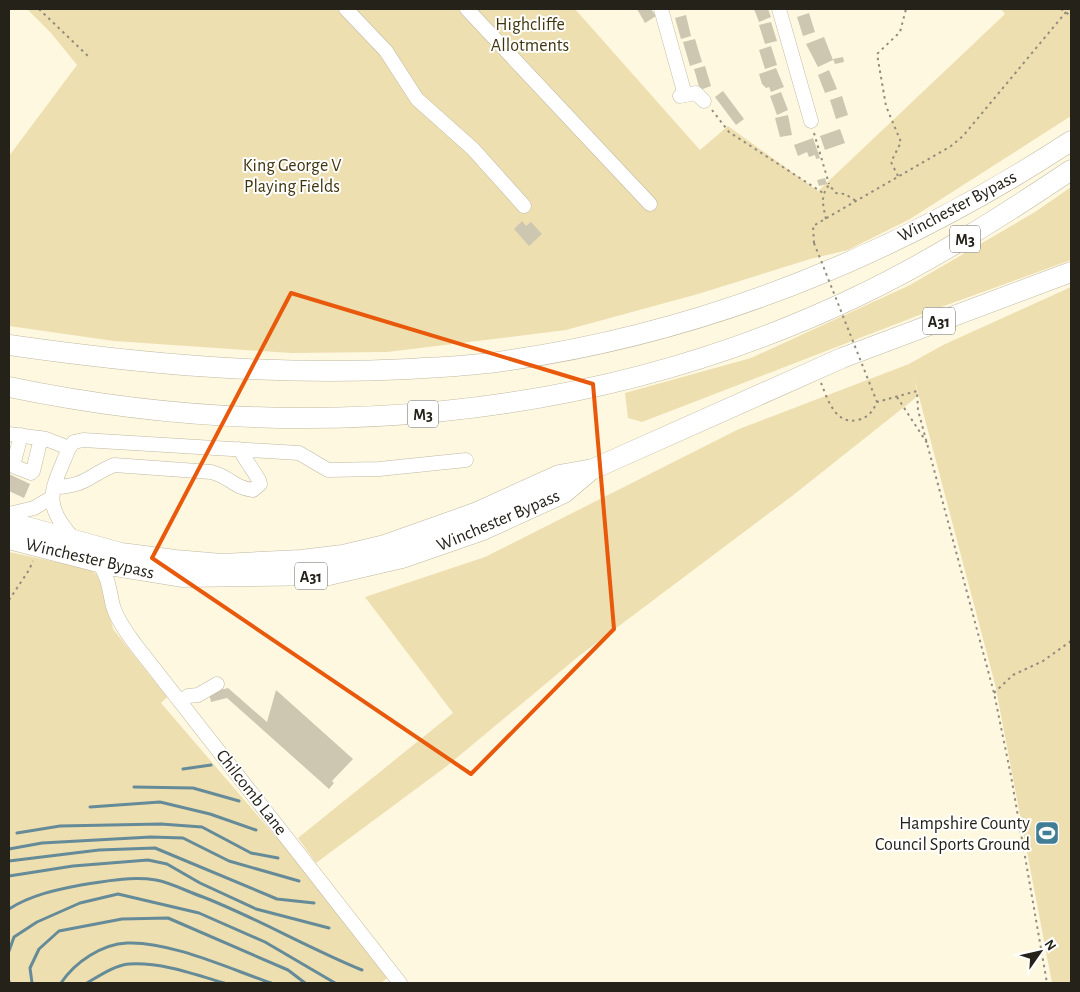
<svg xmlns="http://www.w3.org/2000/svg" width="1080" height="992" font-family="'Alegreya Sans',sans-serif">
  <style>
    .green { fill: #eedfb1 }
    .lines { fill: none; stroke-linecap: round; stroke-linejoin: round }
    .stream { stroke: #668b98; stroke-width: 3 }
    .building { fill: #cdc6b0 }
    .minor-casing { stroke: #bfb8a2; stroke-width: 15 }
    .highway-casing { stroke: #bfb8a2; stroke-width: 21 }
    .path { stroke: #918c7d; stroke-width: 2; stroke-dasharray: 2.5 4; stroke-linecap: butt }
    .minor { stroke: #fff; stroke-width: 14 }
    .highway { stroke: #fff; stroke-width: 20 }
    .path-bridge { stroke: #918c7d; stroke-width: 2; stroke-dasharray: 2.5 4; stroke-linecap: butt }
    .marked { fill: none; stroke: #e8590c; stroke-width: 4; stroke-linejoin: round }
    .labels { text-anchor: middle; stroke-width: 4; stroke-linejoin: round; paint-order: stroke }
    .shield { fill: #fff; stroke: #66645f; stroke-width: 1 }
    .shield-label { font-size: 16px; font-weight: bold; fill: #25221a }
    .park-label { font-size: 18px; fill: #40350e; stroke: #fff }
    .street-label { font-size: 18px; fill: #25221a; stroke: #fff }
    .poi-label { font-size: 18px; fill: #25221a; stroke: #fff; text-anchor: end }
  </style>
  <rect width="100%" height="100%" fill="#fff8e1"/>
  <path class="green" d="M27 9H575L700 150 728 126 818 191 1005 14 1001 9H1071V116L910 219 848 250 810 259 698 294 566 330 387 352 291 353 114 341 9 326V156L77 65 51 33Z
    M1071 187V260L922 314 642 422 628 418 625 393 751 358 910 285 1035 212Z
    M1071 287V983H1052L995 684 914 378 918 396 792 496 579 656 447 766 316 863 298 838 453 713 365 597 485 557 739 429 909 364 943 345Z
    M9 552 89 569 102 578 113 629 167 697 161 703 289 852 379 967 387 978 381 983H9Z"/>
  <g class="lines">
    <path class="stream" d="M183 769 211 765
      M134 787 193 788 239 801
      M90 807 160 802 210 814 256 830
      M17 833 60 826 161 824 202 827 251 853 278 858
      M9 849 42 843 151 837 183 838 229 861 299 881
      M9 861 99 850 155 848 277 899 314 903
      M9 876 73 866 148 860 167 864 200 883 256 909 329 928
      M9 909C31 895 55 890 81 885 106 881 131 876 156 880 172 883 188 892 203 897 257 918 308 948 362 970
      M9 951 14 937 37 922 80 903 118 894 199 913 265 942 335 983
      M9 981V983
      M32 983 30 968 39 949 59 931 122 919 168 918 288 970 305 983
      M61 983C75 962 102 944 127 943 170 941 230 969 271 983
      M87 983C99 976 115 965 129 964 161 962 194 974 224 983"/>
  </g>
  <path class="building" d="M637 9H651L656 16 645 23Z
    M754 9H768L771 17 759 22Z
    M809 13 815 32 803 36 797 17Z
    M686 15 691 36 681 39 675 18Z
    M771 22 777 41 765 44 759 25Z
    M824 37 833 60 818 67 806 44Z
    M695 39 702 62 690 66 683 42Z
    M771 46 777 65 765 69 759 50Z
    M843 57 844 62 835 64 833 59Z
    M705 66 711 86 700 90 694 69Z
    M776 68 784 87 771 92 769 87 766 88 762 84 759 74Z
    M829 70 837 89 825 93 818 75Z
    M723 91 744 119 736 125 715 97Z
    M781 92 788 110 777 115 770 96Z
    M842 96 848 115 836 119 830 100Z
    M788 115 792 135 780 137 775 118Z
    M840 129 845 143 825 150 820 136Z
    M813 138 820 158 816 159 815 155 809 157 807 152 798 156 794 145Z
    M825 178 827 184 819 186 817 180Z
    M522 221 526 226 531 222 542 234 529 246 514 229Z
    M9 474 30 484 24 498 9 491Z
    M228 688 267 722 276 690 353 759 332 781 334 783 329 789 227 698 211 702 209 693Z"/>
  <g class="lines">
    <defs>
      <path id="minor" d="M346 9 386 51 417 99 473 149 524 206
        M467 9 650 204
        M661 9 685 95
        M779 9 811 121
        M680 96 696 93 704 101
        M9 434 46 439 69 448
        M21 435 13 466 31 473 33 471 41 438
        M55 487C86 486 88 476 114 465L211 472C231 477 232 487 253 490L260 484 259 480 239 449
        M9 514 34 508 51 498
        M75 540C40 503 52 490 69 448L74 442 83 440 299 453 328 470 379 469 466 460
        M98 562C109 577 109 590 113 606 117 620 127 633 135 644L400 983
        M181 701 188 696 198 695 217 684"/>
      <path id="highway" d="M9 345C142 364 274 376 409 369 440 367 473 366 504 361 709 332 898 254 1071 141
        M9 387C292 446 591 423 854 298 930 262 1001 217 1071 170
        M9 522 121 553 175 560 222 564 301 560 343 555 385 545 475 513 559 475 593 469 842 358 1071 272
        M9 539 114 566 182 577 329 575 402 558 483 530 564 493 591 470"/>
    </defs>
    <use href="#minor" class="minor-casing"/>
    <use href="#highway" class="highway-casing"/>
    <path class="path" d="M39 9 89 57
      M1061 9 1071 16
      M712 110 729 132 823 193
      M814 133 829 184
      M898 176 891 162 901 142 886 106 877 54 900 32 906 9
      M826 219C823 205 820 196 829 185L836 193 845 194 856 201
      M814 243 813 226 951 146 963 136 1066 12
      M821 383C828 400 835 425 858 420 869 417 873 411 877 402L917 391 918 410 994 693 1011 776 1047 983
      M897 397 927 443
      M9 600 29 570 33 561
      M994 693 1013 675 1043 661 1071 641"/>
    <use href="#minor" class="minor"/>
    <use href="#highway" class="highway"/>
    <path class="path-bridge" d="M814 243 877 402"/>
  </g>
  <path class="marked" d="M291 293 593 384 614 629 471 774 152 558Z"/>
  <defs>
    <symbol id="stadium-square" viewBox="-11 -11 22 22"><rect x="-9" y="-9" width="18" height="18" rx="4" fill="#417e95" stroke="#fff"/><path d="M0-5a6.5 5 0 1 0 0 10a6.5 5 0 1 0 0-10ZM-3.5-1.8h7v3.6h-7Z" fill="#fff"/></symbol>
  </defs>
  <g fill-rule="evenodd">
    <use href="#stadium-square" x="1033" y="819" width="28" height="28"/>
  </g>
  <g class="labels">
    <g class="shield">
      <rect x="950" y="225.5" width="30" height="27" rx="4"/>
      <rect x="923" y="307.5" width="32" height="27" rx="4"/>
      <rect x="408" y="400.5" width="30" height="27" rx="4"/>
      <rect x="295" y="562.5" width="32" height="27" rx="4"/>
    </g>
    <g class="shield-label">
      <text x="965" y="245">M3</text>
      <text x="939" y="327">A31</text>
      <text x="423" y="420">M3</text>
      <text x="311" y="582">A31</text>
    </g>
    <g class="park-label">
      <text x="530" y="30">Highcliffe<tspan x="530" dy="21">Allotments</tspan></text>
      <text x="292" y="171">King George V<tspan x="292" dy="21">Playing Fields</tspan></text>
    </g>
    <g class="street-label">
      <text transform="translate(957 206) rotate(-28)" y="6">Winchester Bypass</text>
      <text transform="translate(498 520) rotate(-23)" y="6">Winchester Bypass</text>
      <text transform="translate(90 558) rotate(13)" y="6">Winchester Bypass</text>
      <text transform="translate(252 792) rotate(52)" y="6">Chilcomb Lane</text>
    </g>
    <g class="poi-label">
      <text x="1030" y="829">Hampshire County<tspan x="1030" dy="21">Council Sports Ground</tspan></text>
    </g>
  </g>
  <rect width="1080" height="992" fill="none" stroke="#25221a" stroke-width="20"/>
  <g transform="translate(1040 952) rotate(56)" stroke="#ffffff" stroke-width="4" paint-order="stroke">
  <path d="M0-4L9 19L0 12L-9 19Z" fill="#25221a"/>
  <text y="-8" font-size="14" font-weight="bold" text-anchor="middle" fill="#25221a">N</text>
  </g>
</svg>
